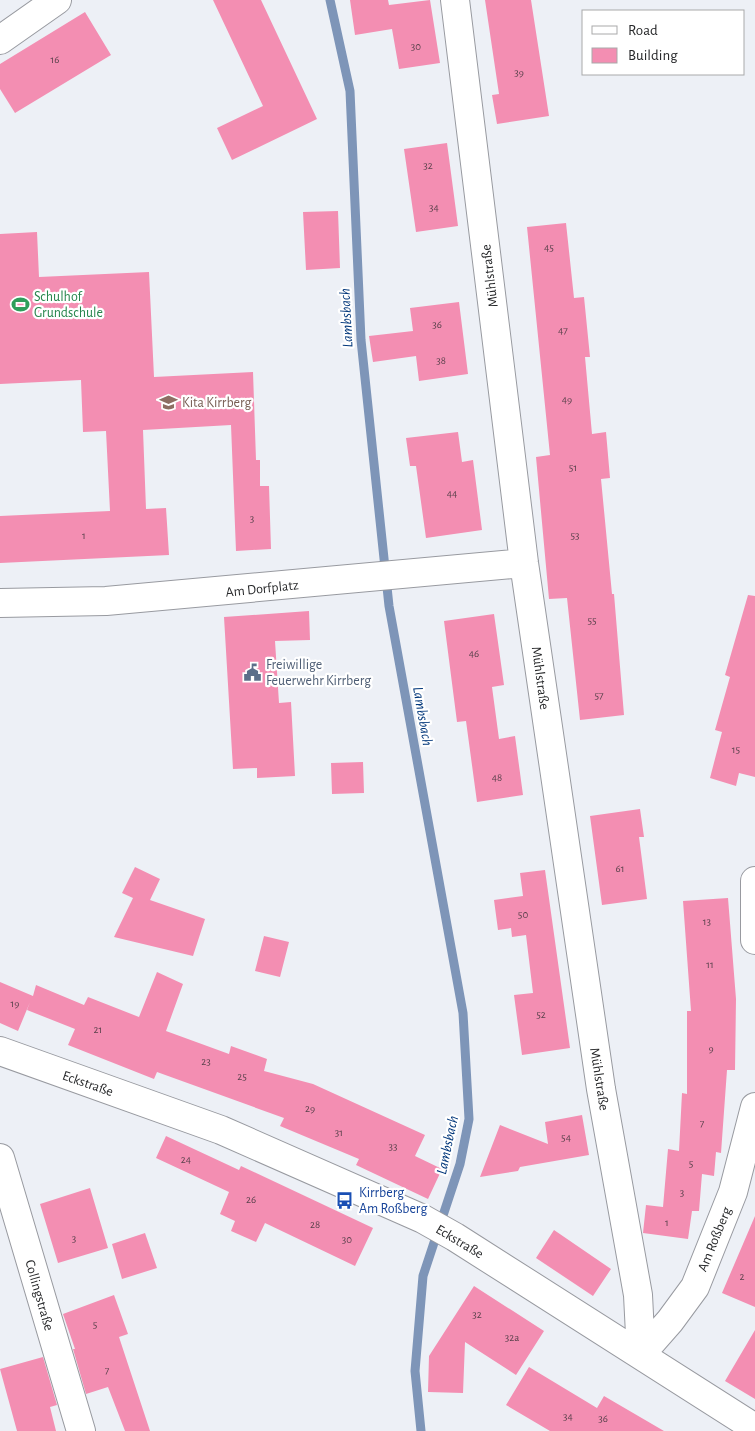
<svg xmlns="http://www.w3.org/2000/svg" width="755" height="1431" font-family="'Alegreya Sans',sans-serif">
  <style>
    .lines { fill: none; stroke-linecap: round; stroke-linejoin: round }
    .stream { stroke: #7e95b8; stroke-width: 9 }
    .building { fill: #f38eb2 }
    .minor-casing { stroke: #989aa0; stroke-width: 30 }
    .minor { stroke: #fff; stroke-width: 28 }
    .labels { text-anchor: middle; stroke-width: 4.5; stroke-linejoin: round; paint-order: stroke }
    .number-label { font-size: 11px; fill: #5a424c }
    .street-label { font-size: 14px; fill: #27282a; stroke: #fff }
    .leisure-label { font-size: 14px; fill: #27864d; stroke: #fff; text-anchor: start }
    .education-label { font-size: 14px; fill: #785e54; stroke: #fff; text-anchor: start }
    .service-label { font-size: 14px; fill: #4e5e75; stroke: #fff; text-anchor: start }
    .transit-label { font-size: 14px; fill: #164399; stroke: #fff; text-anchor: start }
    .water-label { font-size: 15px; font-style: italic; fill: #00367a; stroke: #fff }
  </style>
  <rect width="100%" height="100%" fill="#edf0f6"/>
  <g class="lines">
    <path class="stream" d="M330 0 350 91 361 340 389 606 463 1013 469 1119 460 1164 423 1276 415 1371 421 1431"/>
  </g>
  <path class="building" d="M213 0H261L317 119 232 160 217 128 263 106Z
    M350 0H388L389 5 430 0 440 63 399 69 392 29 355 35Z
    M485 0H531L549 116 497 124 492 95 499 94Z
    M85 12 111 55 15 113 0 89V64Z
    M447 143 458 226 416 232 404 149Z
    M338 211 340 268 306 270 303 212Z
    M566 223 574 298 584 297 590 357H585L592 434 606 432 610 478 601 479 612 594H614L624 715 580 720 567 598 549 599 536 457 550 455 527 227Z
    M37 232 39 277 149 272 154 377 253 372 256 460H260V486H269L271 549 236 551 231 425 143 430 146 509 166 508 169 555 0 563V516L110 511 106 431 83 432 81 380 0 384V234Z
    M459 302 468 374 419 381 416 356 373 362 369 336 413 331 410 308Z
    M458 432 462 462 473 460 482 530 426 538 416 466H410L406 438Z
    M748 595 755 596V777L739 773 736 786 710 778 722 732 715 730 730 677 725 675Z
    M309 611 310 640 275 641 279 703 291 702 295 776 257 778V768L233 769 224 617Z
    M494 614 504 685 492 687 499 739 515 736 523 795 477 802 466 721 457 722 444 621Z
    M363 762 364 793 332 794 331 763Z
    M640 809 644 837H639L647 899 602 905 590 816Z
    M135 867 160 879 150 900 205 919 193 956 114 937 133 898 122 893Z
    M545 870 570 1048 522 1055 514 995 533 993 526 935 512 937 511 928 498 930 494 900 523 896 520 873Z
    M728 898 736 999 735 1070H727L721 1153 716 1152 714 1176 702 1174 699 1211H692L688 1239 643 1233 646 1205 663 1207 668 1149 679 1151 682 1093 687 1094V1011H691L683 901Z
    M264 936 289 942 280 977 255 971Z
    M157 972 183 984 166 1031 229 1054 231 1046 267 1059 264 1071 313 1084 425 1135 415 1156 442 1169 428 1199 356 1165 359 1159 280 1126 284 1118 157 1072 154 1079 68 1045 75 1029 27 1010 30 1002 18 1031 0 1023V982L33 996 36 985 84 1005 88 997 139 1017Z
    M582 1115 589 1155 520 1167 518 1171 480 1177 500 1125 548 1144 545 1122Z
    M166 1136 239 1170 241 1166 373 1228 355 1266 265 1223 256 1242 231 1231 235 1221 220 1214 229 1192 156 1158Z
    M90 1188 108 1248 58 1263 40 1204Z
    M755 1216V1307L722 1293Z
    M554 1230 611 1269 593 1296 536 1258Z
    M145 1233 157 1268 122 1279 112 1244Z
    M474 1286 544 1331 516 1375 465 1342 463 1393 428 1392 429 1356Z
    M114 1295 128 1334 119 1337 150 1431H125L108 1387 86 1394 73 1349H75L63 1314Z
    M755 1330V1399L725 1381Z
    M43 1357 57 1405 50 1407 56 1431H17L0 1369Z
    M529 1367 597 1408 604 1396 664 1431H550L506 1405Z"/>
  <g class="lines">
    <defs>
      <path id="minor" d="M455 0 524 563 601 1089 638 1295 641 1354
        M0 40 57 0
        M0 603 106 601 524 563
        M755 881V940
        M0 1051 221 1130 423 1219 455 1237 755 1428
        M0 1158 81 1431
        M641 1354 670 1321 695 1287 733 1192 755 1107"/>
    </defs>
    <use href="#minor" class="minor-casing"/>
    <use href="#minor" class="minor"/>
  </g>
  <defs>
    <symbol id="stadium-bare" viewBox="-9 -9 18 18"><path d="M0-5a6.5 5 0 1 0 0 10a6.5 5 0 1 0 0-10ZM-3.5-1.8h7v3.6h-7Z" fill="#2e9e5b" stroke="#fff" stroke-width="2.5" paint-order="stroke"/></symbol>
    <symbol id="school-bare" viewBox="-9 -9 18 18"><path d="M0-5L7-2L0 1L-7-2ZM-4 1L0 2.5L4 1V4Q0 6-4 4Z" fill="#8d6e63" stroke="#fff" stroke-width="2.5" paint-order="stroke"/></symbol>
    <symbol id="civic-bare" viewBox="-9 -9 18 18"><path d="M-.6-6.5H3V-4.5H.6V-3L4-1V1h2V6H-6V1h2V-1L-.6-3ZM-1.2 2.5V6h2.4V2.5Z" fill="#5c6f8a" stroke="#fff" stroke-width="2.5" paint-order="stroke"/></symbol>
    <symbol id="bus-bare" viewBox="-9 -9 18 18"><path d="M-5-6H5V4H4V6H2V4H-2V6H-4V4H-5ZM-3.5-4V0h7V-4ZM-3.5 1.2v1.5H-2V1.2ZM2 1.2v1.5H3.5V1.2Z" fill="#1a4fb4" stroke="#fff" stroke-width="2.5" paint-order="stroke"/></symbol>
  </defs>
  <g fill-rule="evenodd">
    <use href="#stadium-bare" x="8" y="292" width="25" height="25"/>
    <use href="#school-bare" x="156" y="390" width="25" height="25"/>
    <use href="#civic-bare" x="240" y="660" width="25" height="25"/>
    <use href="#bus-bare" x="332" y="1188" width="25" height="25"/>
  </g>
  <g class="labels">
    <g class="number-label">
      <text x="416" y="50">30</text>
      <text x="55" y="63">16</text>
      <text x="519" y="76">39</text>
      <text x="428" y="169">32</text>
      <text x="434" y="211">34</text>
      <text x="549" y="251">45</text>
      <text x="437" y="328">36</text>
      <text x="563" y="334">47</text>
      <text x="441" y="364">38</text>
      <text x="567" y="403">49</text>
      <text x="573" y="471">51</text>
      <text x="452" y="497">44</text>
      <text x="252" y="522">3</text>
      <text x="84" y="539">1</text>
      <text x="575" y="539">53</text>
      <text x="592" y="624">55</text>
      <text x="474" y="657">46</text>
      <text x="599" y="699">57</text>
      <text x="736" y="753">15</text>
      <text x="497" y="781">48</text>
      <text x="620" y="872">61</text>
      <text x="523" y="918">50</text>
      <text x="707" y="925">13</text>
      <text x="710" y="968">11</text>
      <text x="15" y="1007">19</text>
      <text x="541" y="1018">52</text>
      <text x="98" y="1033">21</text>
      <text x="711" y="1052">9</text>
      <text x="206" y="1065">23</text>
      <text x="242" y="1080">25</text>
      <text x="310" y="1112">29</text>
      <text x="702" y="1127">7</text>
      <text x="339" y="1136">31</text>
      <text x="566" y="1141">54</text>
      <text x="393" y="1150">33</text>
      <text x="186" y="1163">24</text>
      <text x="691" y="1167">5</text>
      <text x="682" y="1196">3</text>
      <text x="251" y="1203">26</text>
      <text x="667" y="1226">1</text>
      <text x="315" y="1228">28</text>
      <text x="74" y="1242">3</text>
      <text x="347" y="1243">30</text>
      <text x="742" y="1280">2</text>
      <text x="477" y="1318">32</text>
      <text x="95" y="1328">5</text>
      <text x="512" y="1341">32a</text>
      <text x="107" y="1374">7</text>
      <text x="568" y="1420">34</text>
      <text x="603" y="1422">36</text>
    </g>
    <g class="street-label">
      <text transform="translate(489 276) rotate(-97)" y="5">Mühlstraße</text>
      <text transform="translate(262 588) rotate(-6)" y="5">Am Dorfplatz</text>
      <text transform="translate(541 678) rotate(82)" y="5">Mühlstraße</text>
      <text transform="translate(600 1079) rotate(81)" y="5">Mühlstraße</text>
      <text transform="translate(88 1083) rotate(19)" y="5">Eckstraße</text>
      <text transform="translate(714 1239) rotate(-68)" y="5">Am Roßberg</text>
      <text transform="translate(460 1241) rotate(31)" y="5">Eckstraße</text>
      <text transform="translate(40 1295) rotate(74)" y="5">Collingstraße</text>
    </g>
    <g class="leisure-label">
      <text x="34" y="301">Schulhof<tspan x="34" dy="16">Grundschule</tspan></text>
    </g>
    <g class="education-label">
      <text x="182" y="407">Kita Kirrberg</text>
    </g>
    <g class="service-label">
      <text x="266" y="669">Freiwillige<tspan x="266" dy="16">Feuerwehr Kirrberg</tspan></text>
    </g>
    <g class="transit-label">
      <text x="359" y="1197">Kirrberg<tspan x="359" dy="16">Am Roßberg</tspan></text>
    </g>
    <g class="water-label">
      <text transform="translate(346 318) rotate(-93)" y="5">Lambsbach</text>
      <text transform="translate(423 716) rotate(80)" y="5">Lambsbach</text>
      <text transform="translate(447 1145) rotate(-78)" y="5">Lambsbach</text>
    </g>
  </g>
  <rect x="582" y="10" width="162" height="65" fill="#ffffff" stroke="#a9a9aa"/>
  <rect x="592" y="26" width="25" height="8" fill="#ffffff" stroke="#a9a9aa"/>
  <text x="628" y="35" font-size="15" fill="#27282a">Road</text>
  <rect x="592" y="48" width="25" height="15" fill="#f38eb2" stroke="#a9a9aa"/>
  <text x="628" y="60" font-size="15" fill="#27282a">Building</text>
</svg>
